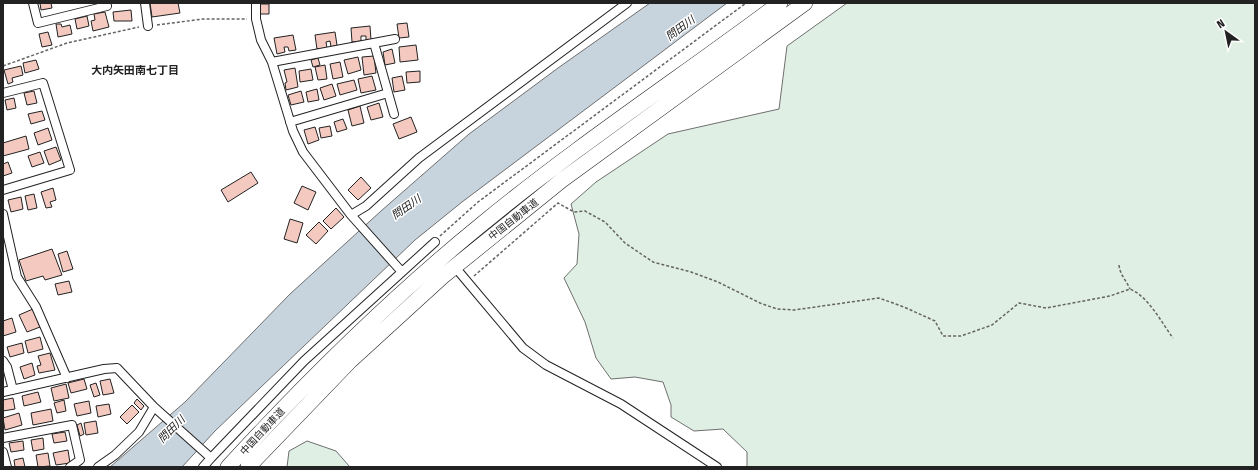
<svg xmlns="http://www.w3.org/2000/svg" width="1258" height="470" font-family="'Fira Sans Condensed','Noto Sans JP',sans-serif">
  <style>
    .green { fill: #e0efe3; stroke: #6f6f6f }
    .water { fill: #c7d3dd; stroke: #6f6f6f }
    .building { fill: #f3c9c0; stroke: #222 }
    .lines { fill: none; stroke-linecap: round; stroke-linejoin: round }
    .minor-casing { stroke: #222; stroke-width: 10 }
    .motorway-casing { stroke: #222; stroke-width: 16 }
    .path { stroke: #646464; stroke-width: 1.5; stroke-dasharray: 3 2; stroke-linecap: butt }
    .minor { stroke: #fff; stroke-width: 8 }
    .motorway { stroke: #fff; stroke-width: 15 }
    .labels { text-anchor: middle; stroke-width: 3; stroke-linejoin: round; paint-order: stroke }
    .street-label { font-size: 10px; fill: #222; stroke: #fff }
    .water-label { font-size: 11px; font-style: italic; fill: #222; stroke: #fff }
    .neighbourhood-label { font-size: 11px; font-weight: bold; fill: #222; stroke: #fff }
  </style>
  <rect width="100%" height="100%" fill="#fff"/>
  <path class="green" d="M847 3H1255V467H747V452L723 429 694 431 671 417V405L663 382 635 377 611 379 596 358 585 322 564 278 577 264 579 234 571 204 596 182 668 134 779 109 787 46Z
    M307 441 336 451 350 467H287L289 451Z"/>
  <path class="water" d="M650 3H727L462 202 415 240 215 431 182 467H110L185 402 290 294 381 211 469 134 558 68Z"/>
  <path class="building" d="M40 3H51L52 8 41 10Z
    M150 3H178L180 13 152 17Z
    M259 4H269V14H260Z
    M131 10 132 21H114L113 12Z
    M105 12 109 27 93 31 91 21 95 20 94 14Z
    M87 16 89 26 77 29 75 19Z
    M407 23 409 37 399 38 397 24Z
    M56 24H61L62 27 70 25 72 34 58 37Z
    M370 26 371 40H366V36H361V41L352 42 351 28Z
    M48 32 52 45 42 47 39 34Z
    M335 32 337 45 331 47 330 41 326 42 327 48 317 49 315 35Z
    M293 35 296 50 289 51 288 47H284L285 52 277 54 274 38Z
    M416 45 418 60 400 62 399 47Z
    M392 49 395 63 385 65 383 52Z
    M374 56 376 73 364 75 362 57Z
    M358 57 361 70 348 74 344 60Z
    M318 58 320 65 313 67 311 60Z
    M36 60 39 69 25 73 23 63Z
    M340 62 343 77 333 79 330 64Z
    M325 65 327 79 318 80 315 67Z
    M21 66 23 75 12 78 13 82 8 84 4 70Z
    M295 68 298 87 286 90 285 83 287 82 284 70Z
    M311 69 313 80 300 82 299 71Z
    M420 71V82L407 83 406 72Z
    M372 76 376 90 361 93 358 79Z
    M402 76 405 90 394 92 392 78Z
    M354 80 357 90 340 95 337 84Z
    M332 84 336 96 324 100 320 88Z
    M317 89 319 100 308 102 306 92Z
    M34 91 37 103 27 105 24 93Z
    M301 91 304 102 291 105 288 95Z
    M14 98 16 108 7 110 5 100Z
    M379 103 383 117 371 120 367 107Z
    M360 106 364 123 352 126 348 110Z
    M42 111 45 120 31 124 28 114Z
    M411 117 417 132 399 139 393 124Z
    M343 119 347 129 337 132 334 122Z
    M330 126 332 136 321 138 319 128Z
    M315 127 319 140 308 144 304 130Z
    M48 128 52 140 38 145 34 133Z
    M26 136 29 149 3 156V143Z
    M56 147 61 160 49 165 44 151Z
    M40 152 44 163 32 167 28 156Z
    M8 162 12 173 3 176V164Z
    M251 172 258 183 228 202 221 190Z
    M361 177 371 188 358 200 348 190Z
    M302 186 316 192 308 210 294 203Z
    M53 188 56 200 50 202 52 207 46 208 41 192Z
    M34 194 37 208 28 210 25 196Z
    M21 197 23 209 11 212 8 200Z
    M336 208 344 217 331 229 323 221Z
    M290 219 303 223 297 243 284 239Z
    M319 222 328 231 316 244 306 235Z
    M52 249 62 275 45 280 43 276 26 281 19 260Z
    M67 251 73 269 63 272 58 254Z
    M69 281 72 292 58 295 55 284Z
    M33 309 40 327 27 332 19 315Z
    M12 318 16 332 3 336V321Z
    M40 337 43 349 28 353 25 341Z
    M22 343 24 353 10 357 7 347Z
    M50 353 55 370 39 373 37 366 41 365 38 356Z
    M32 363 35 375 24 379 20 367Z
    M84 379 87 389 71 393 68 383Z
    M110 379 114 393 103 395 100 381Z
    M96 383 100 395 94 397 90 385Z
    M66 384 69 398 54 401 51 388Z
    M38 392 41 402 24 406 22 396Z
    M13 398 15 409 3 411V400Z
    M137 399 144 406 141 410 134 403Z
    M64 400 66 411 57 413 54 403Z
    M89 401 91 413 77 416 74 404Z
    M109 404 111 414 98 417 96 406Z
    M132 405 139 412 127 424 120 417Z
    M51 409 53 421 33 425 31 413Z
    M19 413 22 425 5 430 3 418Z
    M96 421 98 433 86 435 84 423Z
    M81 423 84 434 80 436 77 425Z
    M65 432 67 441 54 443 52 434Z
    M43 438 44 449 33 451 31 440Z
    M23 441 24 450 11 452 9 443Z
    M68 450 70 463 56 465 53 453Z
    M48 453 50 466 38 467 36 455Z
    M23 458 25 467H15L14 460Z"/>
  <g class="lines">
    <defs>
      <path id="minor" d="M33 3 38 23 107 6
        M145 3 148 26
        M256 3V19L261 40 272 62 293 131 303 152 351 215 402 272 435 242
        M374 43 394 114
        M272 62 395 39
        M3 93 43 83 70 170 3 190
        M290 122 388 93
        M3 214 17 277 36 307 67 378
        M351 215 366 206 419 158 627 3
        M460 273 523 348 546 365 621 404 717 467
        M3 361 7 367 13 390
        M3 392 104 369 117 368 154 407 211 458 203 467
        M3 438 72 425 80 460 70 467
        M3 452 7 467
        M211 458 304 361 402 272
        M98 467 115 455 139 432 154 407"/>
      <path id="motorway" d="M228 467C308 380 391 298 482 224 578 145 681 77 780 3
        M248 467 350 361 442 277 562 180 805 3"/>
    </defs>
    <use href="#minor" class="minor-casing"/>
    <use href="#motorway" class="motorway-casing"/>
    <path class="path" d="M157 25 203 19H247
      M3 66 67 43 139 27
      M440 236 478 202 746 3
      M1119 265C1120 275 1126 280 1130 289
      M474 276 558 203 574 212 585 211 605 222 625 243 653 262 691 272 718 282 760 303 777 309 794 310 879 298 904 307 935 321 943 336H961L992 325 1019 303 1046 308 1110 296 1130 289C1149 297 1161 322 1173 338"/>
    <use href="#minor" class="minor"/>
    <use href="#motorway" class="motorway"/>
  </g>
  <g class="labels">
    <g class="street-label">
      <text transform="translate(513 219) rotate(-38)" y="4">中国自動車道</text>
      <text transform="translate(262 431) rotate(-47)" y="4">中国自動車道</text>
    </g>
    <g class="water-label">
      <text transform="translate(680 28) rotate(-37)" y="4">問田川</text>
      <text transform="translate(406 207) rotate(-35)" y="4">問田川</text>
      <text transform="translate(171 429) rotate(-45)" y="4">問田川</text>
    </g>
    <g class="neighbourhood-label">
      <text x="135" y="74">大内矢田南七丁目</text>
    </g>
  </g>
  <rect width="1258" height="470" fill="none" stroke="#222222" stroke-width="8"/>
  <g transform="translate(1226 32) rotate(327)" stroke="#ffffff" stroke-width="3" paint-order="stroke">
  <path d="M0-3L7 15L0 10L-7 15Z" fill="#222222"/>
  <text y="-6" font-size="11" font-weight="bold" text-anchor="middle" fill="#222222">N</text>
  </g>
</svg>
